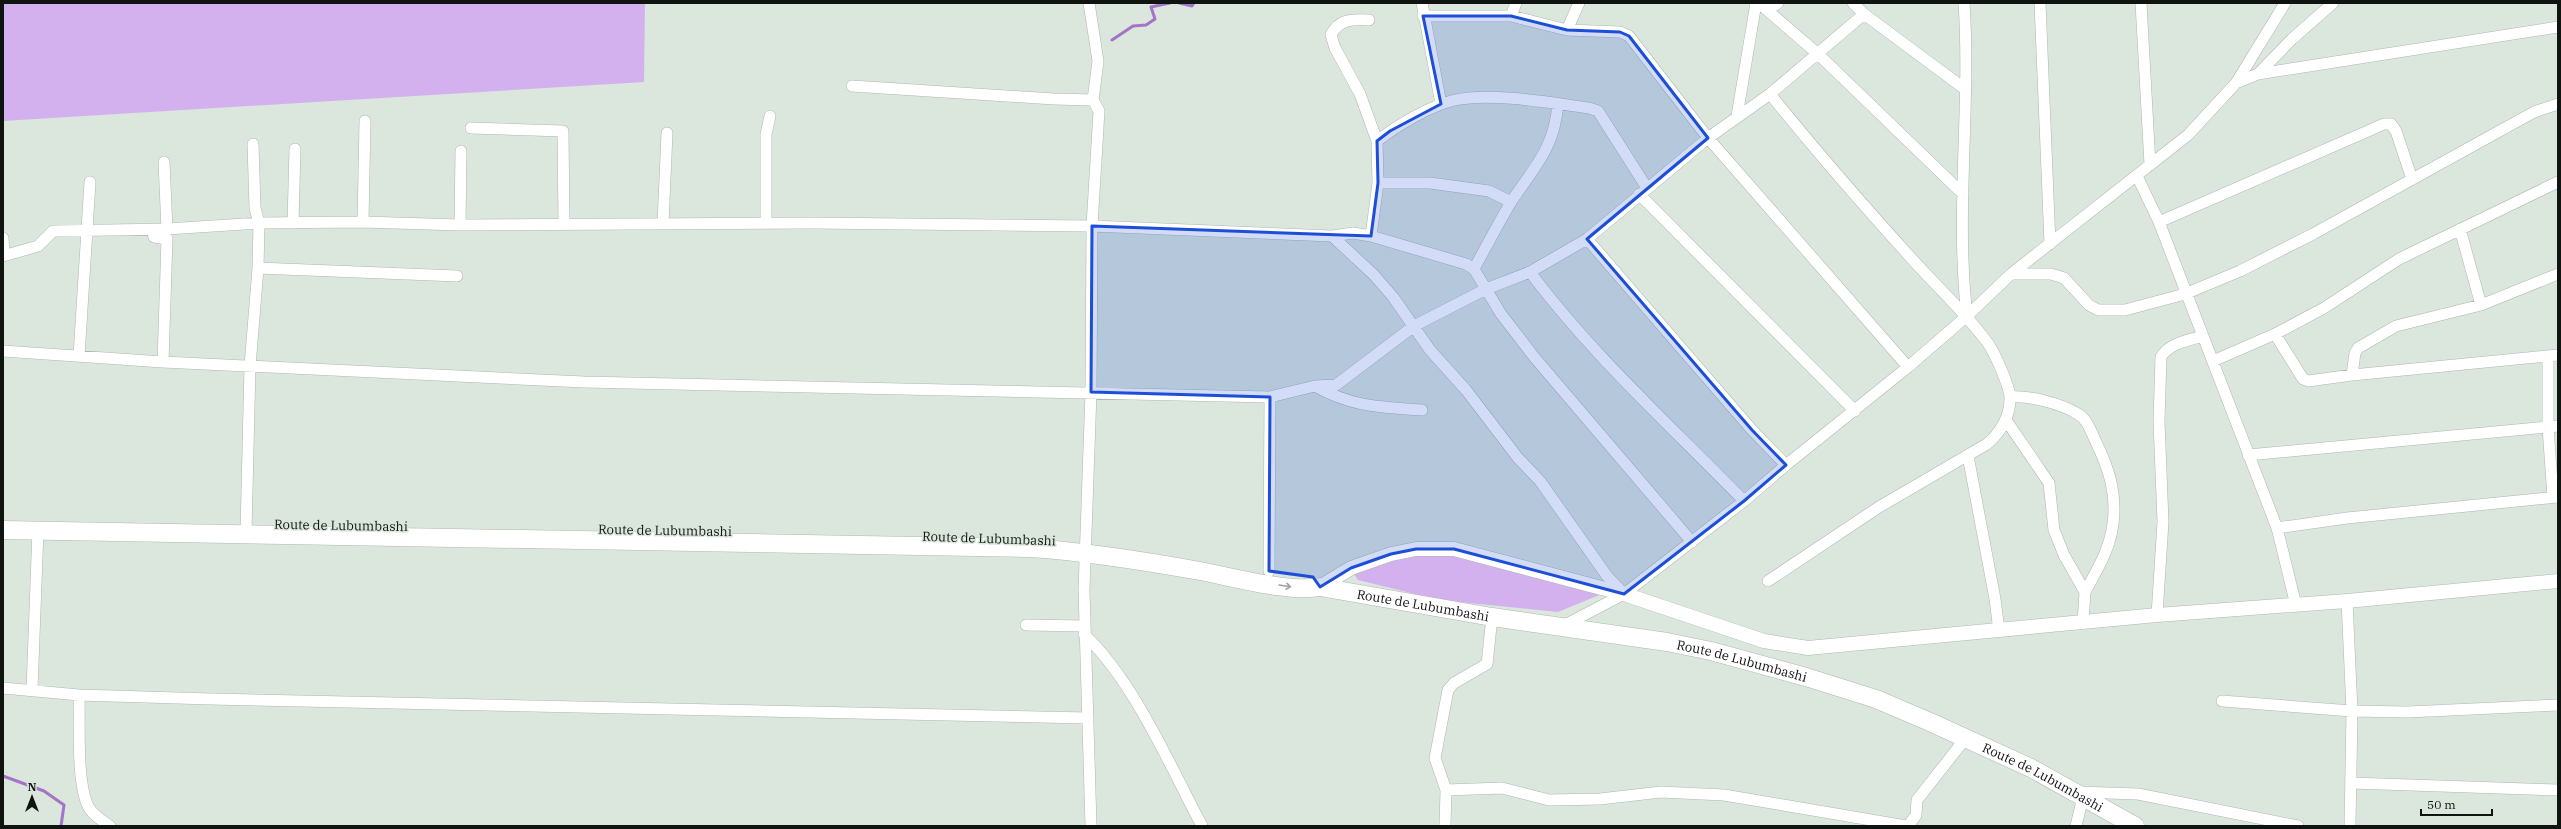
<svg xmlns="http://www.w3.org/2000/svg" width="2561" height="829" font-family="'IBM Plex Serif',serif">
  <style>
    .green { fill: #d3b1ef }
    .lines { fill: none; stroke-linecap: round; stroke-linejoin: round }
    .stream { stroke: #a475c7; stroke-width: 3 }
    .minor-casing { stroke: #adb8af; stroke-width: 12 }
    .tertiary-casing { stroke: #adb8af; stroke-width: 15 }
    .trunk-casing { stroke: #adb8af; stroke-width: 19 }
    .minor { stroke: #fff; stroke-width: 11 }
    .tertiary { stroke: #fff; stroke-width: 14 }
    .trunk { stroke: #fff; stroke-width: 18 }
    .oneway { stroke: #9fa19f }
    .marked { fill: #1d4ed8; fill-opacity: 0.2; stroke: #1d4ed8; stroke-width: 3; stroke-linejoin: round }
    .labels { text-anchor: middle; stroke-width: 3; stroke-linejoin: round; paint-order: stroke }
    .street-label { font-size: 13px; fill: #101410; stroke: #dbe6dd }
  </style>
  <rect width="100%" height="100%" fill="#dbe6dd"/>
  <path class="green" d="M3 3H645L644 82 3 121Z
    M1456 552 1604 593 1558 612 1439 600 1358 580 1353 572 1397 554Z"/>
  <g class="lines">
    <path class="stream" d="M1179 3 1192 6 1194 3
      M1112 40 1133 26 1146 25 1155 19 1151 7 1170 3
      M3 776 44 791 64 805 61 826"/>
    <defs>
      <path id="minor" d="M1089 3 1098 61 1093 100 1099 111 1092 226 1091 392 1084 590 1091 826
        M1422 3 1441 104
        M1759 3 1818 54 1963 194
        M1853 3 1864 14 1965 89
        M1964 3C1971 107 1955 212 1967 316
        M2040 3 2050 244
        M2141 3 2150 165
        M1767 10 1778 3
        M1423 16H1511L1567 30 1620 32 1629 36 1708 138 1908 367
        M1511 16 1516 3
        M1369 20C1352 19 1339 19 1331 35L1335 48 1360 94 1377 141
        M1567 30 1579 3
        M2258 74 2292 39 2333 3
        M2236 83 2258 74 2558 27
        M852 86 1054 99 1093 100
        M1737 116 1756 3
        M471 128 563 131 564 224
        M164 162 167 229
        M2137 176 2159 222 2277 528 2296 605
        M1378 183 1377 141C1398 125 1429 106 1455 100 1491 92 1552 103 1589 108L1598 111 1647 188
        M1639 194 1855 411
        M363 222 365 121
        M2159 222 2384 124H2391L2396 131 2412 179
        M293 223 295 149
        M766 223V134L770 116
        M663 224 667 133
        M460 225 461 151
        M2460 229 2481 305
        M153 232 154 237 167 239 163 362
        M1332 236 1374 275 1393 297 1430 350 1466 390 1518 458 1540 481 1607 576 1624 594
        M1371 236 1378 183H1430L1489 191 1511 202
        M3 238 4 255
        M1587 239 1752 430 1786 465
        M3 256 38 246 53 231 167 229 259 223 255 208 253 144
        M258 268 457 276
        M1474 269C1486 247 1498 224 1511 202 1535 166 1554 149 1558 104
        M1530 272C1593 356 1672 427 1744 501
        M2011 274H2051L2064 278 2089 305 2098 310H2125L2185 294 2240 271 2313 234 2534 112 2558 104
        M2275 334 2303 379 2308 381 2352 375 2558 355
        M3 351 163 362 584 382 1270 397 1315 386 1336 385 1414 326 1486 289 1530 272 1587 239 1708 138 1770 94 1864 14
        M79 356 90 182
        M2548 357V427L2553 497
        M2213 361 2275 334 2324 308 2399 259 2558 182
        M2352 375 2355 353 2358 348 2396 326 2481 305 2558 274
        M1315 386C1352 407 1380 407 1422 410
        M2010 397C2029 395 2062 404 2078 414 2088 420 2091 432 2096 442 2109 469 2117 493 2113 524 2110 549 2097 570 2085 592
        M2006 420 2049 483 2054 530 2064 555 2085 592 2083 623
        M2248 455 2558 426
        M1968 456 1995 599 1999 631
        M2277 528 2347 518 2558 497
        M246 533 250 366 258 268 259 223 363 222 460 225 813 223 1092 226 1332 236 1353 233 1371 236 1466 264 1474 269 1501 314 1535 358 1692 542
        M1269 571 1270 397
        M1768 581 1879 507 1987 444C2001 432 2010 418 2010 398 2010 387 1994 351 1987 342 1965 312 1937 287 1912 259 1863 205 1816 151 1770 94
        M2347 601 2352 711 2350 826
        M2157 615 2163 522 2159 421 2161 357C2169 343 2189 340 2203 336
        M1492 617 1487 664 1454 683 1448 690 1435 758 1446 790 1502 788 1549 800 1600 799 1661 792 1724 795 1906 826
        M1026 625 1085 626
        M1563 626 1624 594 1744 501 1786 465 1908 367 1967 316 2011 274 2188 135 2236 83 2285 3
        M1084 634C1135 683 1169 764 1202 826
        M3 688 79 695 211 699 1088 718
        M32 690 38 530
        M79 695C80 723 76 784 89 808 94 816 103 821 110 826
        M2222 701 2352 711 2408 712 2558 705
        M2352 783 2558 790
        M2078 792 2138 794 2298 826
        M1445 826 1446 790
        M1908 826 1916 815 1917 800 1965 739
        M2076 826 2083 797"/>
      <path id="tertiary" d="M1320 587 1351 568 1391 554 1416 549H1454L1624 594 1764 641 1808 648 2157 615 2347 601 2558 581"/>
      <g id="trunk">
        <path id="s1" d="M3 530 1031 548C1089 552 1144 561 1200 571 1232 577 1290 593 1320 587L1492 617 1667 642 1711 651 1806 677 1876 699 1930 722 2031 768 2135 826"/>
      </g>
    </defs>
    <use href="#minor" class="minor-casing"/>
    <use href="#tertiary" class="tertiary-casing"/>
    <use href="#trunk" class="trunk-casing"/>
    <use href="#minor" class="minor"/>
    <use href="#tertiary" class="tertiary"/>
    <use href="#trunk" class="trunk"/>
  </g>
  <defs><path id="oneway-shaft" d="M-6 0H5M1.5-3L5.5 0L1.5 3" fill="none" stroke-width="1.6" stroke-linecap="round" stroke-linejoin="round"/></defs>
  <use class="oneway" href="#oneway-shaft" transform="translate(1285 586) rotate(9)"/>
  <path class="marked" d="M1423 16H1511L1567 30 1620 32 1629 36 1708 138 1587 239 1752 430 1786 465 1744 501 1624 594 1454 549H1416L1391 554 1351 568 1320 587 1313 577 1269 571 1270 397 1091 392 1092 226 1371 236 1378 183 1377 141 1390 131 1441 104Z"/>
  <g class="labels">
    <g class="street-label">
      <text transform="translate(341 525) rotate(1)" y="5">Route de Lubumbashi</text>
      <text transform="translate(665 530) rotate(1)" y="5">Route de Lubumbashi</text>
      <text transform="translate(989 538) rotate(2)" y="5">Route de Lubumbashi</text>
      <text dy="5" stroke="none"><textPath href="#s1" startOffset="1425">Route de Lubumbashi</textPath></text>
      <text dy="5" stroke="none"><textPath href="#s1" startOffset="1749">Route de Lubumbashi</textPath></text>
      <text dy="5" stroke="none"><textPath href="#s1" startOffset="2073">Route de Lubumbashi</textPath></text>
    </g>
  </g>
  <rect width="2561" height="829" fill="none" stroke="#101410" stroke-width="8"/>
  <g transform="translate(32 797)" stroke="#dbe6dd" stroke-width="3" paint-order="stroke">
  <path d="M0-3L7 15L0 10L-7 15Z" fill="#101410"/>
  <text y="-6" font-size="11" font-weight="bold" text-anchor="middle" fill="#101410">N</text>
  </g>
  <path d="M2421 809v6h71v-6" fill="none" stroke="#101410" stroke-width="2"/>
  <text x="2427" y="809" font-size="12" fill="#101410" stroke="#dbe6dd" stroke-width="3" paint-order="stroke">50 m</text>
</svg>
